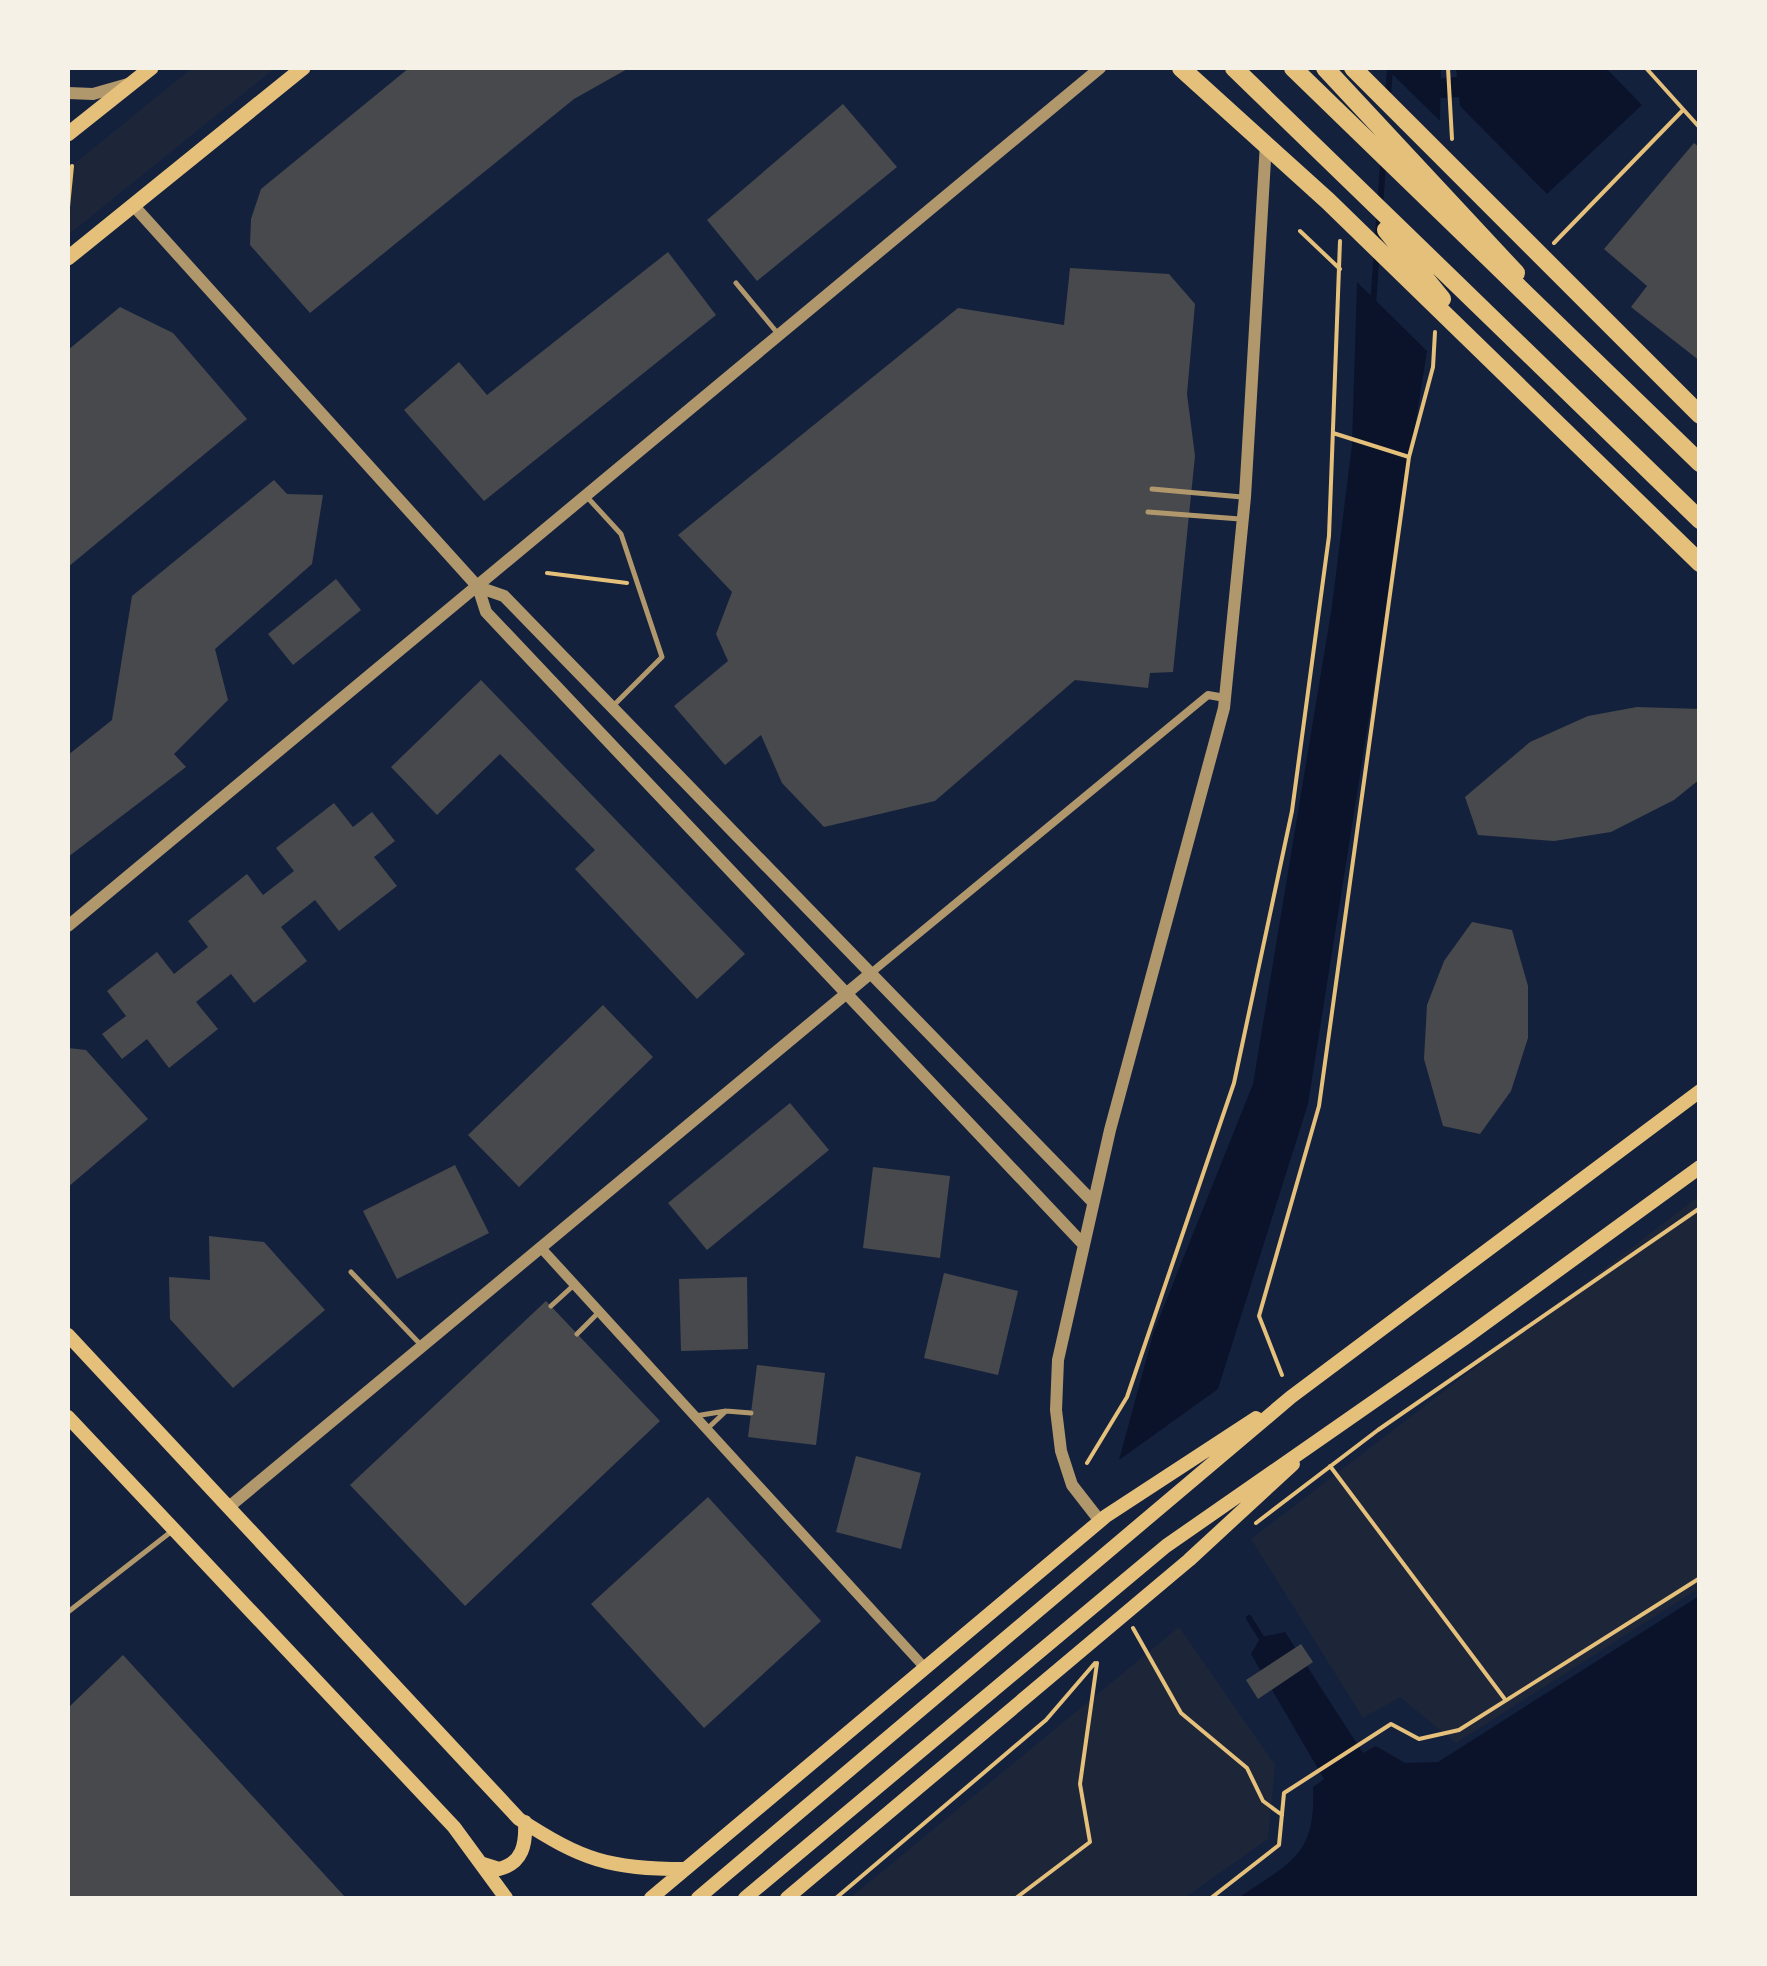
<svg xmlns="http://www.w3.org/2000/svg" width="1767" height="1966" font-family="'Nunito Sans',sans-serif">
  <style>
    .green { fill: #1d2539 }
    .water { fill: #0b132b }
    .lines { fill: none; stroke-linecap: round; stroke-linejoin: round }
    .stream { stroke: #0b132b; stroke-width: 6 }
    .canal { stroke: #0b132b; stroke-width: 20 }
    .building { fill: #48494c }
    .path { stroke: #e5c07b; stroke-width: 4 }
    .service { stroke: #b1986c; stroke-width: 5 }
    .pedestrian { stroke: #b1986c; stroke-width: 8 }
    .minor { stroke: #b1986c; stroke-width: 10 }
    .tertiary { stroke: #b1986c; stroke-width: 12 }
    .secondary { stroke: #e5c07b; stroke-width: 14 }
    .primary { stroke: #e5c07b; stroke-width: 15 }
    .trunk { stroke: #e5c07b; stroke-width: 18 }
  </style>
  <rect width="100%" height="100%" fill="#14213d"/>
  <path class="green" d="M192 68H275L68 235V169Z
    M1699 1196V1588L1456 1743 1400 1697 1363 1718 1251 1539Z
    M1179 1627 1275 1765 1268 1839 1184 1898H850Z"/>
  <path class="water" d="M1386 68H1441L1440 121Z
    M1456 68H1606L1642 105 1547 194 1460 106Z
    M1357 282 1427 351 1308 1104 1218 1389 1119 1460 1154 1331 1253 1084 1332 606 1352 444Z
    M1699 1596V1898H1238C1291 1862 1316 1856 1313 1787L1324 1779 1251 1654 1261 1637 1285 1632 1363 1753 1376 1746 1405 1763 1438 1762Z"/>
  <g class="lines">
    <path class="stream" d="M1388 96 1390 68
      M1373 306 1383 164
      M1249 1618 1264 1642"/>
    <path class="canal" d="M1444 88 1458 87"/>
  </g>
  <path class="building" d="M409 68H629L574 99 310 313 250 245 251 219 261 189Z
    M843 104 897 167 757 281 707 220Z
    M1694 143 1700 148V361L1631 307 1647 286 1604 249Z
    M668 252 716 315 484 501 404 410 459 362 487 395Z
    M1070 268 1169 274 1195 304 1187 394 1195 456 1173 672 1150 673 1148 688 1075 680 935 801 824 827 782 783 761 735 725 765 674 706 728 661 716 634 732 592 678 535 958 308 1064 325Z
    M120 307 173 333 247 419 68 567V350Z
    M274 480 287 494 323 495 312 564 215 649 228 700 174 754 186 767 68 857V755L112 720 132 596Z
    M336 579 361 610 293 665 268 634Z
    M481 680 745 954 697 999 575 869 595 850 500 754 437 815 391 767Z
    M1637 707 1700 709V779L1674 800 1611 832 1554 841 1478 835 1465 797 1530 742 1588 716Z
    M334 803 353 827 372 812 395 841 374 857 397 886 339 931 315 900 281 927 307 961 254 1003 231 974 196 1002 218 1029 169 1068 147 1039 122 1059 102 1034 126 1016 107 991 157 952 174 974 208 947 188 921 247 874 263 895 294 871 276 848Z
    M1472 922 1512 930 1528 986V1038L1511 1091 1480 1134 1443 1126 1424 1059 1427 1005 1444 961Z
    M603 1005 653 1057 519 1187 468 1135Z
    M68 1048 86 1050 148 1119 68 1187Z
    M790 1103 829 1150 707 1250 668 1203Z
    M455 1165 489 1233 397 1279 363 1211Z
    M873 1167 950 1176 940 1258 863 1248Z
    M209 1236 264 1242 325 1310 233 1388 170 1319 169 1277 210 1280Z
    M944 1273 1018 1291 998 1375 924 1358Z
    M747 1277 748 1349 681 1351 679 1279Z
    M546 1301 660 1421 465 1606 350 1485Z
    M757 1365 825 1373 816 1445 748 1437Z
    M856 1456 921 1473 901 1549 836 1532Z
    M708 1497 821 1621 704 1728 591 1604Z
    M1301 1644 1313 1662 1258 1699 1246 1680Z
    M123 1655 346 1898H68V1708Z"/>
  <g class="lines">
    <path class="path" d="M1448 68 1452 139
      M1646 68 1700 128
      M68 207 72 166
      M1300 231 1340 269
      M1554 243 1683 110
      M1333 433 1409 457
      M547 573 627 583
      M1282 1375 1259 1316 1319 1106 1409 457 1433 367 1435 332
      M1087 1463 1127 1397 1234 1083 1292 811 1329 536 1340 241
      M1330 1466 1504 1698
      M1256 1523 1378 1430 1700 1208
      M1133 1628 1181 1713 1247 1768 1263 1801 1282 1815
      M836 1898 1046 1720 1095 1663
      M1016 1898 1090 1842 1080 1784 1097 1663
      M1211 1898 1279 1845 1284 1793 1391 1724 1419 1739 1459 1730 1700 1578"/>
    <path class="service" d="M736 283 779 335
      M1152 489 1242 497
      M587 497 621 534 662 657 614 705
      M1148 512 1240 519
      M351 1272 421 1345
      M551 1306 574 1285
      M577 1334 599 1312
      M726 1411 751 1413
      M695 1416 726 1411 707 1429
      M68 1612 172 1531"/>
    <path class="pedestrian" d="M871 973 1208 695 1225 698"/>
    <path class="minor" d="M542 1249 925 1668"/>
    <path class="tertiary" d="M68 93 93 94 128 84
      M133 205 478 587 486 612 1083 1244
      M478 587 504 596 1092 1201
      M68 926 1100 68
      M230 1506 871 973
      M1100 1521 1072 1485 1061 1451 1056 1410 1058 1360 1110 1130 1224 708 1245 497 1266 143"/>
    <path class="secondary" d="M68 1335 519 1819C582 1860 609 1869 685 1869
      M68 1417 454 1827 506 1898
      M483 1864 499 1869C523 1863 526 1844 525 1822
      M651 1898 1106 1516 1256 1418
      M698 1898 1291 1397 1700 1091
      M745 1898 1166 1546 1465 1338 1700 1167
      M787 1898 1189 1560 1293 1464"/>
    <path class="primary" d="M68 134 151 68
      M68 258 303 68"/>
    <path class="trunk" d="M1181 68 1328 201 1700 563
      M1234 68 1700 520
      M1293 68 1700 463
      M1325 68 1516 273
      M1353 68 1700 415
      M1386 230 1442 299"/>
  </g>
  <rect width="1767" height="1966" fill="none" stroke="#f6f1e7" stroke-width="140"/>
</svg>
